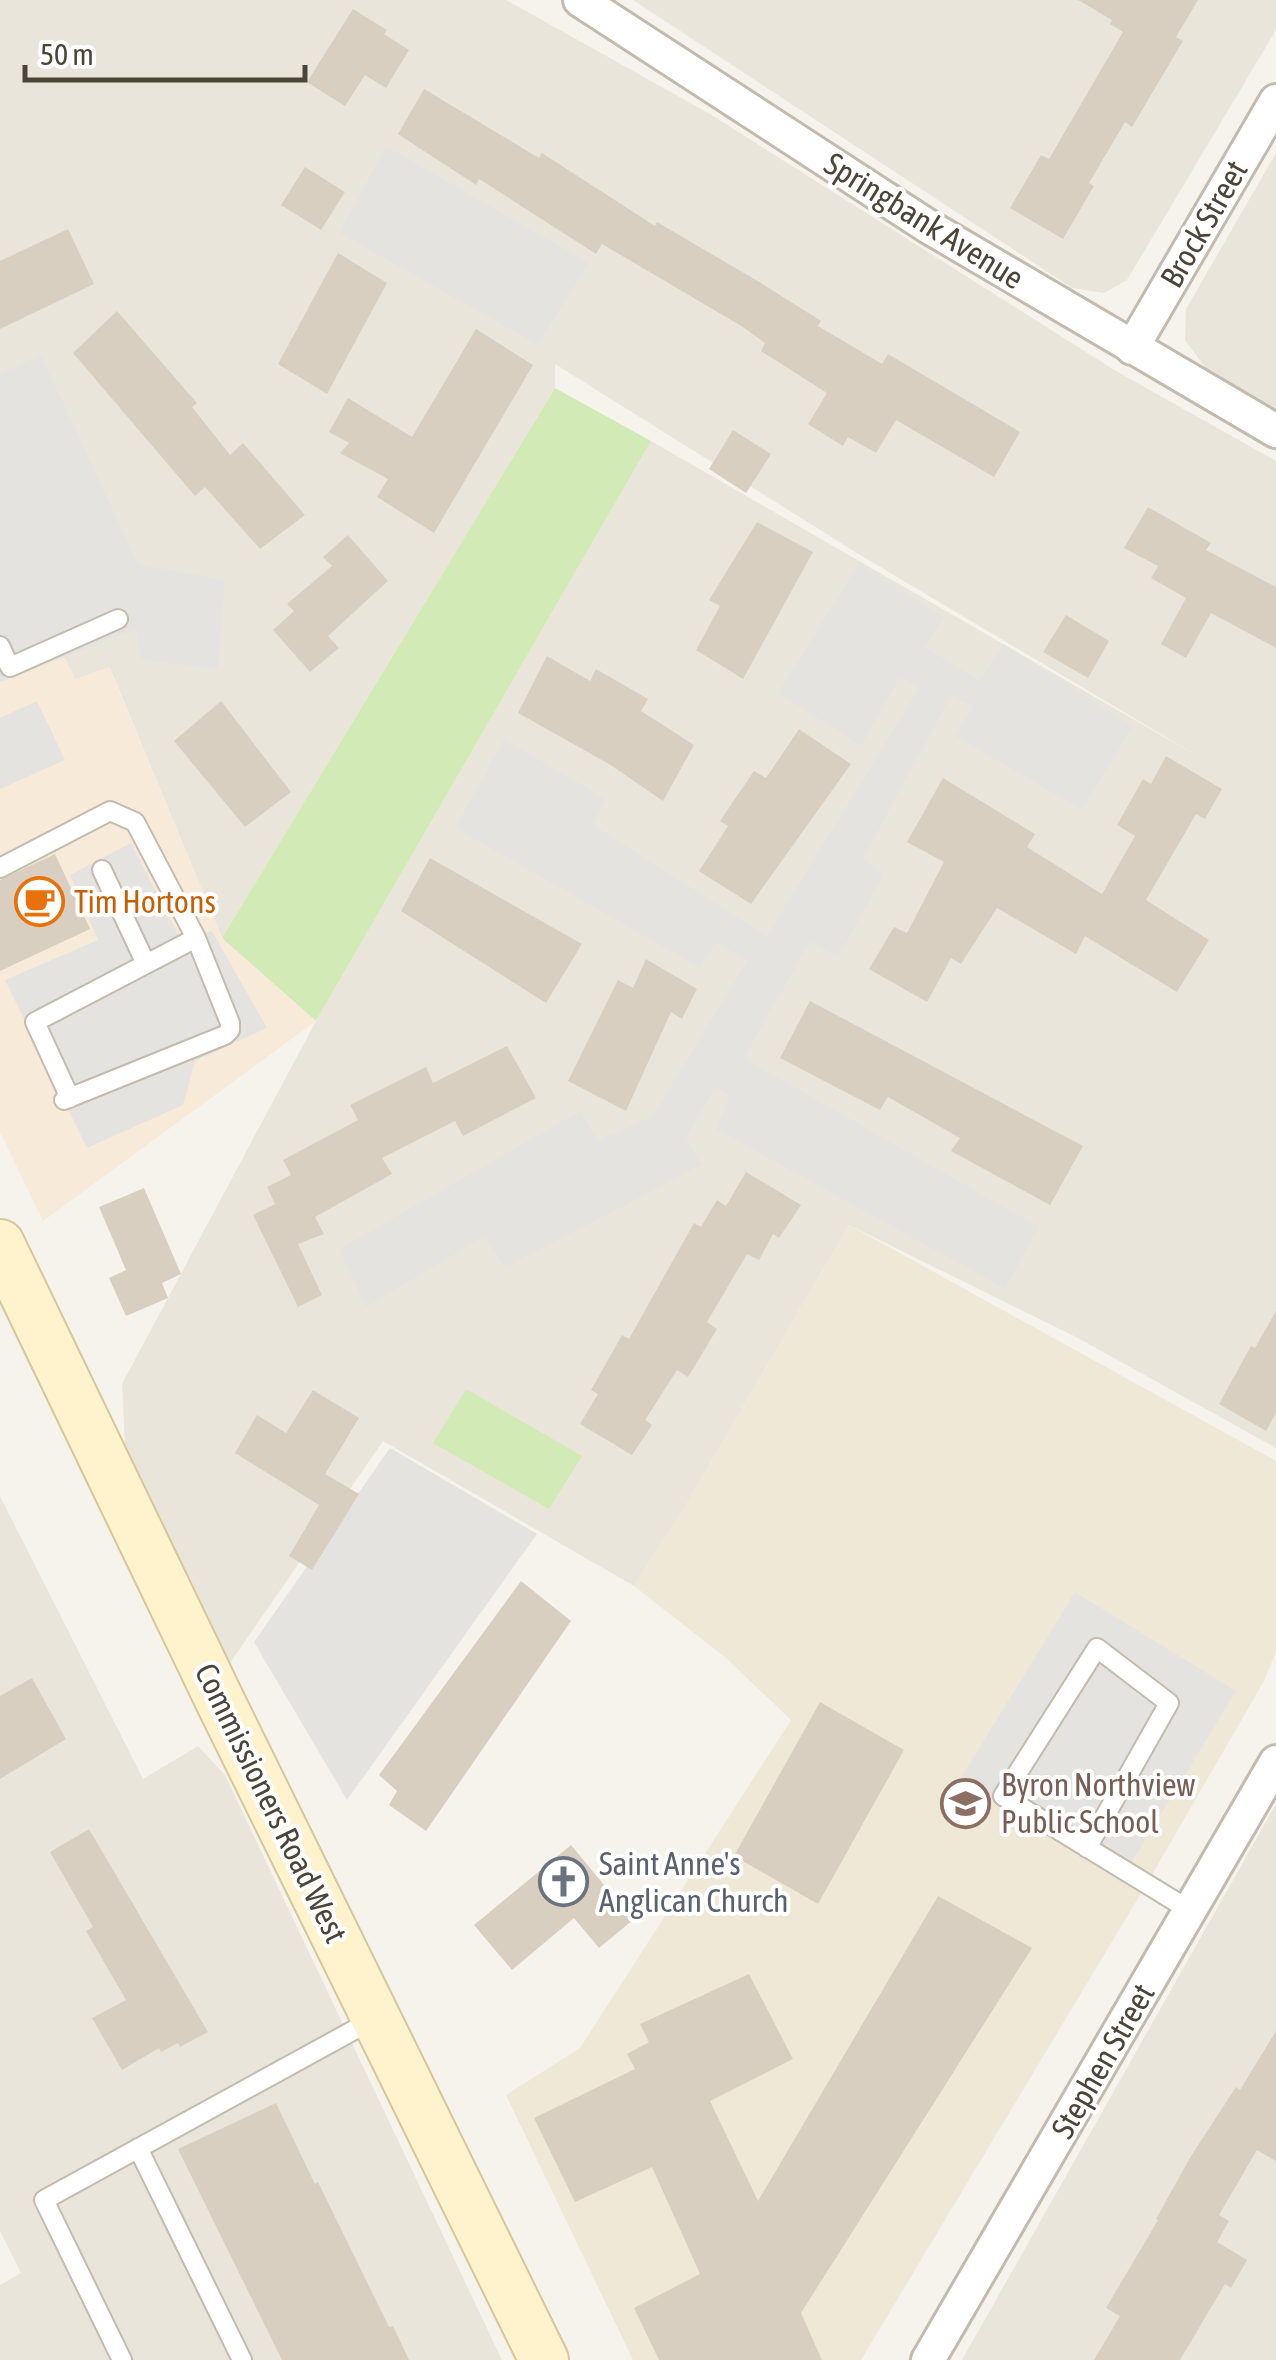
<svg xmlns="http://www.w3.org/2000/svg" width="1276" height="2360" font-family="'Asap Condensed',sans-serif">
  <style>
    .residential { fill: #eae5da }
    .commercial { fill: #f7ead8 }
    .education { fill: #efe8d6 }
    .green { fill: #d2eab5 }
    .parking { fill: #e5e3e0 }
    .building { fill: #d8cfc1 }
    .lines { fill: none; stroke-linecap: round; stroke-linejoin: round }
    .service-casing { stroke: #c2bbae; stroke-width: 22 }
    .minor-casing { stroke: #c2bbae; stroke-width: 38 }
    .secondary-casing { stroke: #d6c79b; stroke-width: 52 }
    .service { stroke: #fff; stroke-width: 18 }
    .minor { stroke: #fff; stroke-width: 32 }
    .secondary { stroke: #fff3cd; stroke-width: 48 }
    .labels { text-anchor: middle; stroke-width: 8; stroke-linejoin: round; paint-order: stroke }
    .street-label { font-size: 32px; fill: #4b4439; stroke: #fff }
    .food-label { font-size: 32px; fill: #c56008; stroke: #fff; text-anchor: start }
    .education-label { font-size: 32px; fill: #785e54; stroke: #fff; text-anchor: start }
    .worship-label { font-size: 32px; fill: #5b616d; stroke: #fff; text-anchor: start }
  </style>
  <rect width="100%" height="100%" fill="#f6f3ec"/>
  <path class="residential" d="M0 0H506L710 114 1116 371 1276 461V1448L1076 1337 849 1225 683 1510 634 1586 383 1441 228 1666 125 1444 122 1384 316 1021 651 441 1206 761 857 553 555 364V388L222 938 110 668 75 680 0 517Z
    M633 0H1276V30L1127 280 1104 293 1072 288Z
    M1276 153V410L1207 370 1185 340 1186 309Z
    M0 1496 143 1779 198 1746 225 1775 502 2360H0V2285L21 2273 0 2231Z
    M1276 1804V2360H962Z"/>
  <path class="commercial" d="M0 517 75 679 109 667 222 938 316 1021 43 1221 0 1132Z"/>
  <path class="education" d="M849 1225 1276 1461V1652L1264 1681 1146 1885 861 2360H633L506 2095 580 2048 791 1720 726 1658 634 1586 683 1510Z"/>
  <path class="green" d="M555 388 651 441 316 1021 222 938Z
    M466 1389 582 1456 549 1509 433 1443Z"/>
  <path class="parking" d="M386 146 589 263 538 345 339 233Z
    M41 355 138 564 225 580 218 669 141 660 137 629 0 682V374Z
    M859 563 944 617 925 647 980 681 1003 644 1133 726 1082 810 955 736 973 706 951 696 863 859 884 875 838 957 810 942 744 1058 1039 1227 1005 1289 716 1129 730 1096 715 1087 686 1139 702 1165 505 1268 484 1237 366 1307 339 1249 580 1111 598 1140 652 1117 747 961 716 942 700 968 455 828 504 739 606 799 593 825 767 936 919 688 900 677 861 746 778 693Z
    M37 701 65 760 0 789V718Z
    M131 843 181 940 212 931 267 1028 195 1061 183 1105 87 1148 5 980 98 940 70 875Z
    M390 1448 537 1534 347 1800 254 1642Z
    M1075 1592 1236 1691 1121 1880 959 1781Z"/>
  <path class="building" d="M1078 0H1198L1176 37 1183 41 1132 127 1125 122 1089 183 1094 186 1063 239 1010 208 1041 155 1049 159 1123 32 1110 24 1112 20Z
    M353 9 387 30 384 34 409 50 386 88 365 75 345 106 307 82Z
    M424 89 539 158 542 153 655 226 657 222 761 283 821 321 818 326 882 364 888 354 1020 432 994 477 896 420 876 453 848 437 843 446 808 424 827 393 761 351 765 343 743 327 602 244 596 254 479 179 476 185 398 134Z
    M305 167 345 192 321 230 281 205Z
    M68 229 94 284 0 329V261Z
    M338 253 387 283 327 394 278 364Z
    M117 311 197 403 192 407 230 455 243 443 305 515 260 549 205 487 195 496 73 353Z
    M476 329 533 365 434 533 377 497 388 479 340 453 349 443 329 432 348 398 412 437Z
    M733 430 771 454 746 493 709 469Z
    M1148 507 1211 543 1206 550 1276 587V648L1211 613 1186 658 1161 644 1186 598 1151 578 1158 566 1124 548Z
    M757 522 813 552 743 679 696 650 720 606 709 600Z
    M348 535 388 581 328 636 339 648 310 672 273 630 294 611 287 604 332 566 323 557Z
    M1066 615 1109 641 1088 678 1043 652Z
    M547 656 590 681 596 669 648 699 641 711 694 745 663 801 609 764 518 713Z
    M221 701 291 792 245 827 174 741Z
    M799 729 851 764 751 904 699 871 728 826 720 821 754 771 766 778Z
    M1166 756 1222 789 1205 819 1196 814 1146 900 1209 940 1177 992 1085 936 1076 954 997 908 961 964 951 958 927 1002 869 969 894 927 907 933 944 862 907 842 943 778 1035 834 1027 847 1102 894 1135 836 1117 825 1143 779 1151 784Z
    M55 854 90 929 0 971V880Z
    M430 858 582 944 546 1003 401 911Z
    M646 959 697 989 682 1019 671 1012 626 1111 568 1081 618 980 633 988Z
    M810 1001 1083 1146 1050 1205 951 1151 960 1138 888 1097 880 1110 780 1058Z
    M507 1046 536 1098 463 1136 455 1121 382 1158 392 1174 315 1217 324 1234 298 1244 322 1295 298 1307 253 1215 275 1204 267 1187 291 1175 283 1160 358 1120 350 1105 426 1067 433 1083Z
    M746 1172 801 1205 779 1238 773 1234 759 1260 747 1254 707 1322 717 1329 688 1377 677 1370 645 1420 652 1425 632 1455 580 1424 598 1394 591 1390 622 1335 629 1339 694 1223 701 1227 717 1200 726 1206Z
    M144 1188 181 1274 162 1283 168 1298 126 1316 109 1278 126 1270 99 1207Z
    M1276 1311V1413L1266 1431 1219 1404 1251 1346 1255 1348Z
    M313 1390 359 1418 325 1474 359 1494 312 1570 289 1556 319 1505 235 1453 257 1415 286 1433Z
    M521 1581 571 1621 426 1831 389 1805 397 1791 379 1775Z
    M32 1678 66 1739 0 1779V1696Z
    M820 1702 904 1750 818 1904 734 1856Z
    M89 1829 208 2032 180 2047 178 2043 161 2052 159 2048 122 2070 92 2018 126 2000 86 1931 93 1927 50 1852Z
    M571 1845 633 1920 599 1948 574 1918 512 1970 474 1925Z
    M938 1896 1032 1948 801 2313 822 2360H659L634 2308 700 2274 652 2167 575 2202 534 2118 635 2069 627 2054 649 2042 640 2024 749 1974 793 2059 710 2101 758 2201Z
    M1276 2031V2161L1257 2150 1219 2215 1229 2221 1217 2242 1247 2260 1231 2288 1225 2284 1180 2360H1094L1120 2316 1106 2308 1158 2220 1156 2219 1191 2156 1236 2087 1240 2090Z
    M276 2103 315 2184 318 2182 389 2327 393 2326 409 2360H282L178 2149Z"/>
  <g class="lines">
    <defs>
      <path id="service" d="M0 646 10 667 118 619
        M0 868 110 811 135 822 196 938 230 1023V1030L225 1035 64 1100
        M102 870 146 964
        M70 1098 35 1022 196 938
        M1087 1848 1169 1703 1097 1648 1003 1796 1191 1911
        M138 2148 242 2360
        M122 2360 44 2200 376 2018"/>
      <path id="minor" d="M580 0 929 227 1276 431
        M1132 348 1276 101
        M928 2360 1276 1762"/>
      <path id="secondary" d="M0 1244 221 1703 544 2360"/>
    </defs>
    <use href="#service" class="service-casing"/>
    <use href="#minor" class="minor-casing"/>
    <use href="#secondary" class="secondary-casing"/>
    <use href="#service" class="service"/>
    <use href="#minor" class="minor"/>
    <use href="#secondary" class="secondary"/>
  </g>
  <defs>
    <symbol id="cafe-ring" viewBox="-11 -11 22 22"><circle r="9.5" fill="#fff" stroke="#e8710a" stroke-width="1.5"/><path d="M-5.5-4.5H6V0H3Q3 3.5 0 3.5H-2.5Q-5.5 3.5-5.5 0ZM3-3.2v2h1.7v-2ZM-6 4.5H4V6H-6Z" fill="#e8710a"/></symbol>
    <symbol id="school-ring" viewBox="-11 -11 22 22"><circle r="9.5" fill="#fff" stroke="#8d6e63" stroke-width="1.5"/><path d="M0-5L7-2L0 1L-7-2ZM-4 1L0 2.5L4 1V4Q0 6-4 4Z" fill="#8d6e63"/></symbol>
    <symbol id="church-ring" viewBox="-11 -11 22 22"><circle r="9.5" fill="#fff" stroke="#6b7280" stroke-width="1.5"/><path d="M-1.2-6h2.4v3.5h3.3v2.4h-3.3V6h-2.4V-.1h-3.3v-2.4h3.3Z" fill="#6b7280"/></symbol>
  </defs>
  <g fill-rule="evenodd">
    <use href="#cafe-ring" x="12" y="874" width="55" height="55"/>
    <use href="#school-ring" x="938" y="1776" width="55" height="55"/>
    <use href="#church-ring" x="536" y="1854" width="55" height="55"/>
  </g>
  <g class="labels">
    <g class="street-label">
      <text transform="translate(924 221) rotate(32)" y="11">Springbank Avenue</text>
      <text transform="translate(1204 224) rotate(-60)" y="11">Brock Street</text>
      <text transform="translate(271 1803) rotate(64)" y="11">Commissioners Road West</text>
      <text transform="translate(1103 2061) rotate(-60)" y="11">Stephen Street</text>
    </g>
    <g class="food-label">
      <text x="74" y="913">Tim Hortons</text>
    </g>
    <g class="education-label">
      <text x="1001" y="1796">Byron Northview<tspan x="1001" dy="37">Public School</tspan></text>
    </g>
    <g class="worship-label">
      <text x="599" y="1875">Saint Anne's<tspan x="599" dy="37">Anglican Church</tspan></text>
    </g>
  </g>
  <path d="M25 65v15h280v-15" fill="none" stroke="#4b4439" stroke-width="5"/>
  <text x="40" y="65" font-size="30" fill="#4b4439" stroke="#ffffff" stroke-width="8" paint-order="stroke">50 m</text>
</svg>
